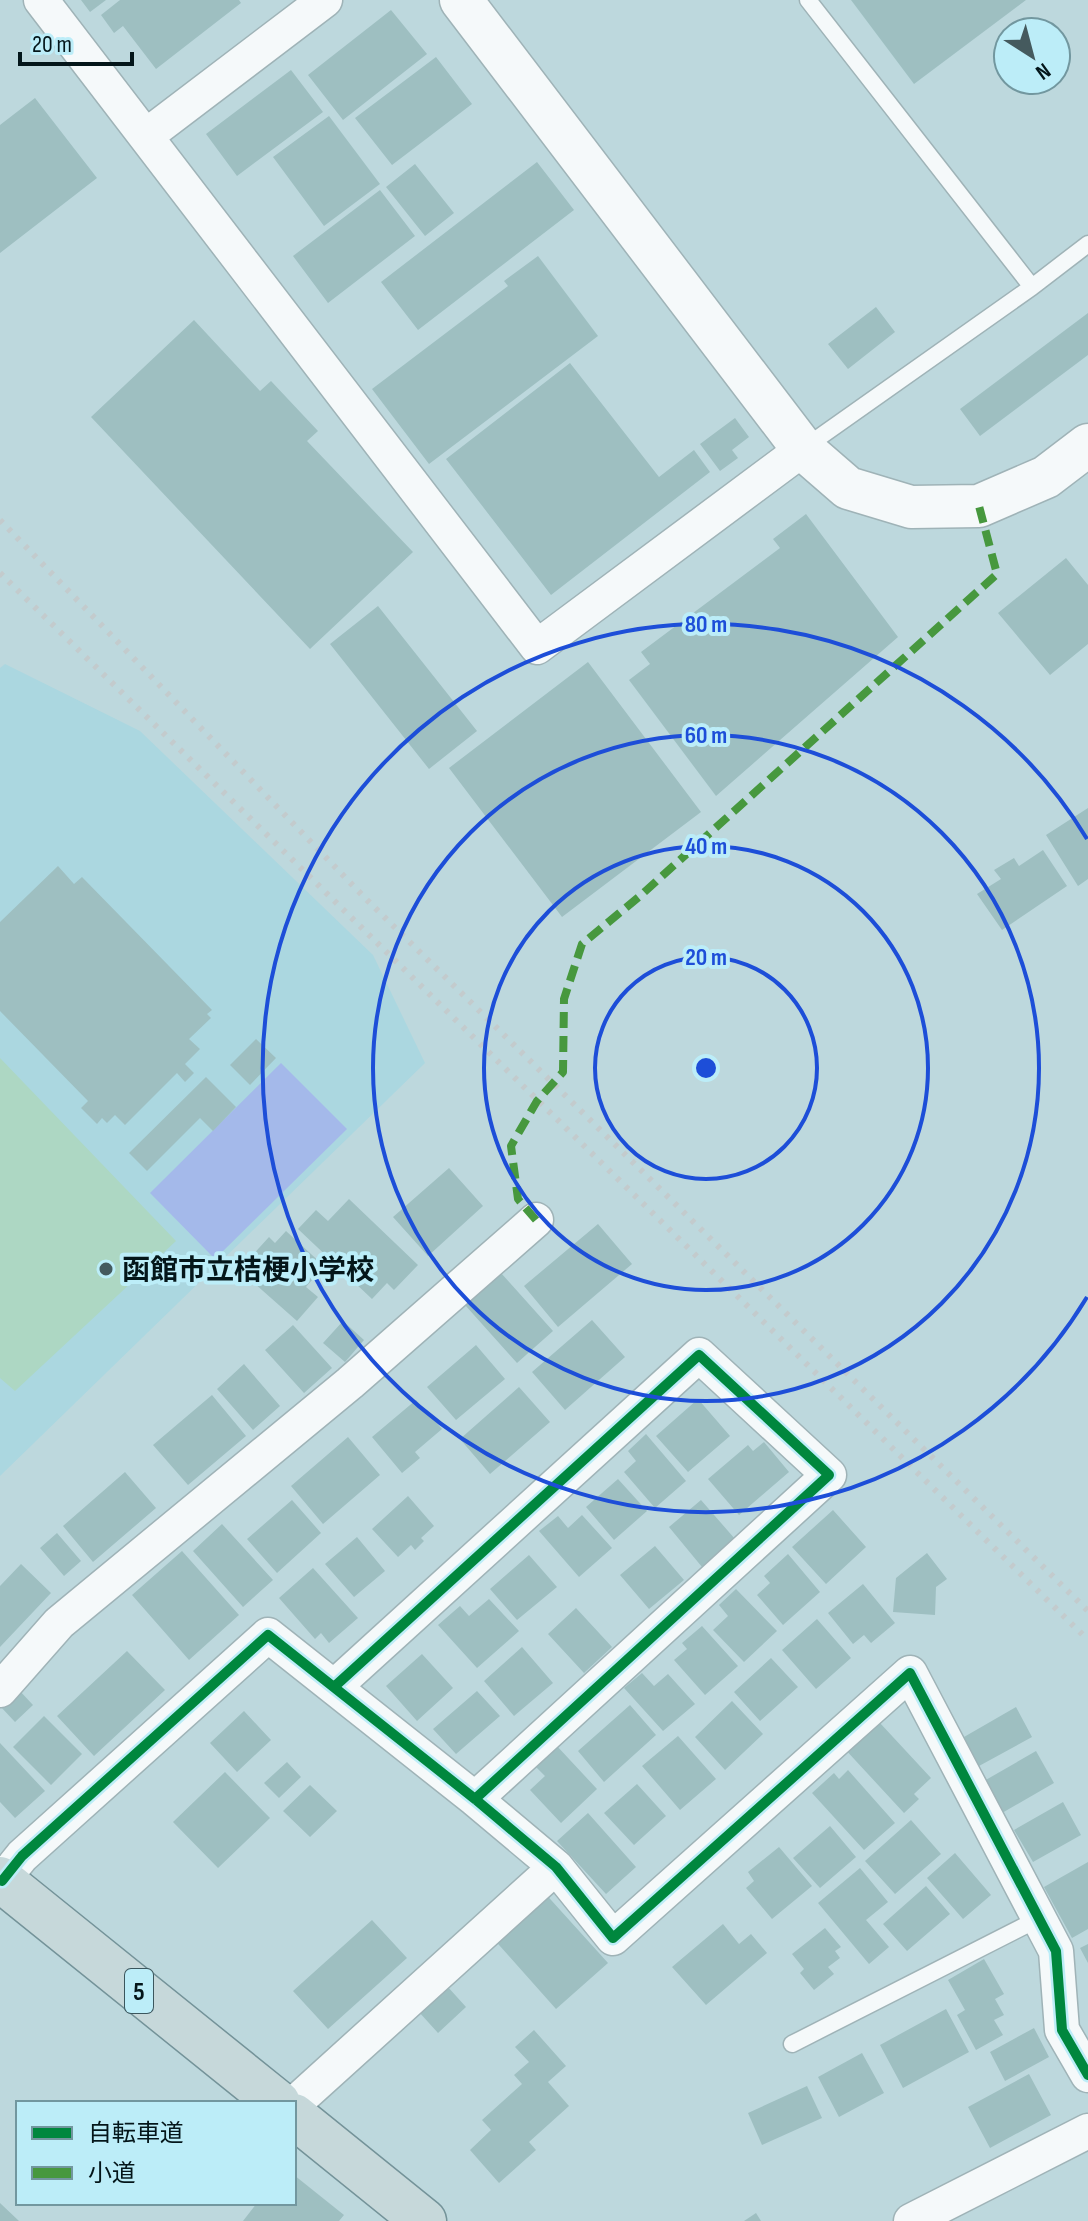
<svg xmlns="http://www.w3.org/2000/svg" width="1088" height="2221" font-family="'Sofia Sans Condensed','Noto Sans JP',sans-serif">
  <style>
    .built { fill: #abd7e0 }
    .green { fill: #add7c3 }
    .water { fill: #a4b9ea }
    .building { fill: #9ebfc1 }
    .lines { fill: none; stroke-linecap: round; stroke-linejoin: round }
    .service-casing { stroke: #9fb3b7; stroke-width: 19 }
    .minor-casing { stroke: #9fb3b7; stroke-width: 37 }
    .tertiary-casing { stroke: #9fb3b7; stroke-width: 45 }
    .trunk-casing { stroke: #749399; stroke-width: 47 }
    .service { stroke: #f5f9fa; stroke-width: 16 }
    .minor { stroke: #f5f9fa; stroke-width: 34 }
    .tertiary { stroke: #f5f9fa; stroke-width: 42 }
    .trunk { stroke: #c6d8da; stroke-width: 44 }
    .rail { stroke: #c3cbcd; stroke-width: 6; stroke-dasharray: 4 8; stroke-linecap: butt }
    .quiet { stroke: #47983e; stroke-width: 8; stroke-dasharray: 16 8; stroke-linecap: butt }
    .cycleway-casing { stroke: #bcedf8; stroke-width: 15 }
    .cycleway { stroke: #00873e; stroke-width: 10 }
    .ring { fill: none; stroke: #1d4ed8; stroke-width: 4 }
    .poi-dot { fill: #455a5e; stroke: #bcedf8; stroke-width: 3 }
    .labels { text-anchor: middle; stroke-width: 8; stroke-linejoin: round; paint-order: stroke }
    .shield { fill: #bcedf8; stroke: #3b565d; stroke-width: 2 }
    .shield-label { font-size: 26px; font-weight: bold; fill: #04161a }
    .poi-label { font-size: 28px; font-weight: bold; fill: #04161a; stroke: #bcedf8; text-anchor: start }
    .centre { fill: #1d4ed8; stroke: #bcedf8; stroke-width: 4 }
    .ring-label { font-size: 24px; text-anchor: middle; font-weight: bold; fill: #1d4ed8; stroke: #bcedf8; stroke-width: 8; stroke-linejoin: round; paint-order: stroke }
  </style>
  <rect width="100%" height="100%" fill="#bdd8dd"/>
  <path class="built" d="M5 664 140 731 373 955 425 1063 0 1476V668Z"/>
  <path class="green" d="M0 1058 176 1241 15 1391 0 1378Z"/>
  <path class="water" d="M281 1063 347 1129 215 1259 150 1193Z"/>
  <path class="building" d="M81 0H106L90 12Z
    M120 0H239L241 3 156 69 123 26 114 33 101 15Z
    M851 0H1026L914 84Z
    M391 10 427 54 343 120 308 75Z
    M436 57 472 104 392 165 355 118Z
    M291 70 323 112 237 176 206 134Z
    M35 98 97 178 0 253V125Z
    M329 116 380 184 324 226 273 157Z
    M537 162 574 210 418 330 381 282Z
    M415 164 454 213 425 236 386 187Z
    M380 190 415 236 328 303 293 256Z
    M538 256 598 336 429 464 372 389 508 286 504 281Z
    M876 307 895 332 848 369 828 344Z
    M1088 313V355L980 436 960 409Z
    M194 320 260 391 271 381 318 431 307 441 413 552 310 649 91 417Z
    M570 363 659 477 694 450 710 472 551 595 446 459Z
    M735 418 749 437 732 450 738 458 720 471 700 444Z
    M806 514 898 637 716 796 629 680 650 664 641 652 780 548 773 539Z
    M1066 558 1088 585V644L1050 675 998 613Z
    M378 606 477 731 429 769 330 644Z
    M588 662 701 812 562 917 449 768Z
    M1088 808V879L1078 886 1046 835Z
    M1043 850 1067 886 1002 930 977 894 1001 879 994 870 1014 858 1019 866Z
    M58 866 74 884 82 877 212 1010 207 1014 211 1018 189 1039 200 1049 185 1064 194 1073 185 1082 177 1073 125 1125 115 1115 107 1123 102 1118 97 1124 81 1108 88 1101 0 1011V922Z
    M256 1039 276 1058 250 1085 230 1065Z
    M206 1077 236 1107 213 1131 200 1118 147 1171 129 1153Z
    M449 1168 483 1206 428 1256 393 1217Z
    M349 1199 418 1265 394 1290 387 1283 372 1299 298 1229 316 1210 328 1221Z
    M598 1224 632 1264 558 1327 524 1286Z
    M286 1231 324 1266 306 1287 318 1297 297 1321 245 1275 254 1264 248 1260 269 1237 275 1243Z
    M501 1273 553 1331 517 1363 465 1305Z
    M592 1320 625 1357 565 1410 532 1372Z
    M343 1321 364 1340 345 1362 323 1343Z
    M293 1325 332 1368 304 1393 265 1350Z
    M476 1345 505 1379 456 1420 427 1387Z
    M244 1364 280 1406 253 1430 217 1389Z
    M519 1387 550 1422 490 1474 460 1439Z
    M212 1395 246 1436 188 1485 153 1445Z
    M698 1399 730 1436 688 1472 656 1436Z
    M416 1400 442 1429 415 1452 420 1458 402 1473 372 1437Z
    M646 1434 686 1481 655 1508 624 1472 636 1461 628 1451Z
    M348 1437 380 1475 323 1524 291 1486Z
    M764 1442 789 1472 739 1515 708 1479 748 1445 753 1451Z
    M125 1472 156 1508 93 1562 63 1526Z
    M618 1479 647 1511 614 1540 586 1507Z
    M408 1496 434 1526 421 1538 424 1541 415 1550 411 1545 398 1557 372 1529Z
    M292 1500 321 1533 277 1573 247 1539Z
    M701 1500 735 1539 702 1567 669 1527Z
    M833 1510 866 1547 826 1584 792 1547Z
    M582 1515 612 1548 579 1577 539 1531 558 1516 568 1528Z
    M222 1524 273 1580 243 1607 193 1551Z
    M57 1533 81 1561 64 1576 40 1548Z
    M357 1537 385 1571 354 1597 325 1564Z
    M655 1546 684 1580 649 1609 620 1575Z
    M182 1551 239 1615 189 1660 132 1595Z
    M927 1553 947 1579 936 1587 935 1615 893 1612 896 1578Z
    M788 1554 820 1592 783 1625 757 1595 770 1583 764 1576Z
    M529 1555 557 1587 517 1620 490 1589Z
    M21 1564 51 1593 0 1647V1586Z
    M313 1568 358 1618 329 1643 321 1633 315 1639 279 1598Z
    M863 1584 895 1623 871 1643 864 1635 853 1644 828 1613Z
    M736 1589 777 1631 744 1662 713 1630 728 1616 719 1605Z
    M489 1599 519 1631 477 1668 438 1625 460 1606 469 1616Z
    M576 1608 612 1647 584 1673 548 1634Z
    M817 1619 851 1658 816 1689 782 1650Z
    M702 1626 738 1666 705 1695 674 1660 687 1649 682 1643Z
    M522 1647 553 1683 514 1716 484 1681Z
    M127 1651 165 1690 94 1756 57 1716Z
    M422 1654 453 1688 417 1721 386 1686Z
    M771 1658 798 1687 760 1721 734 1692Z
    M642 1673 654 1686 668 1674 695 1704 663 1731 624 1688Z
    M18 1689 33 1705 15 1722 0 1706Z
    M477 1691 500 1716 456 1754 433 1729Z
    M732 1701 763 1734 725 1770 695 1737Z
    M630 1705 656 1735 604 1782 578 1751Z
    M1016 1707 1032 1737 979 1766 964 1737Z
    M244 1711 271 1740 237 1772 210 1743Z
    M44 1716 82 1754 51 1785 13 1747Z
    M880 1723 931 1778 914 1794 919 1799 904 1813 843 1747Z
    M678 1736 716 1779 680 1810 642 1766Z
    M0 1743 45 1791 15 1818 0 1802Z
    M556 1745 597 1789 561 1823 530 1790 545 1776 534 1765Z
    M1036 1751 1054 1783 1002 1813 984 1781Z
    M287 1762 301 1777 279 1798 264 1783Z
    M848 1770 895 1823 864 1850 812 1793 834 1773 839 1779Z
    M225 1772 270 1818 218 1868 173 1822Z
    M637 1784 666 1816 634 1845 604 1813Z
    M310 1785 337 1811 310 1837 283 1811Z
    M1063 1802 1081 1835 1033 1862 1014 1830Z
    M588 1813 636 1867 606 1894 557 1841Z
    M911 1820 941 1854 895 1894 865 1861Z
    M830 1826 856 1857 820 1888 793 1858Z
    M779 1847 812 1886 772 1919 746 1888 754 1881 748 1872Z
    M955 1853 991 1895 963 1919 927 1878Z
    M1088 1862V1929L1072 1938 1044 1887Z
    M860 1868 888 1902 866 1920 889 1947 869 1964 818 1903Z
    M926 1886 950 1914 907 1951 883 1924Z
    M542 1890 608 1963 556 2009 491 1936Z
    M372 1920 407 1958 328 2029 293 1991Z
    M723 1924 739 1944 751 1934 767 1953 706 2005 672 1967Z
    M825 1928 841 1947 835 1951 840 1958 828 1967 834 1974 814 1990 800 1973 804 1969 792 1954Z
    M1088 1944V1963L1080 1948Z
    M984 1959 1004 1994 995 1999 1004 2015 994 2020 1003 2035 976 2050 957 2015 965 2010 948 1980Z
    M447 1986 466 2007 438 2033 419 2012Z
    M946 2009 969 2052 903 2088 880 2045Z
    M1034 2028 1049 2057 1005 2081 990 2052Z
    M534 2030 566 2066 548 2082 569 2106 529 2142 536 2150 499 2183 470 2150 491 2130 482 2120 522 2084 514 2075 529 2062 515 2047Z
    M862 2053 884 2093 839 2117 818 2077Z
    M1029 2074 1051 2115 990 2148 968 2107Z
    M807 2086 822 2118 762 2145 748 2113Z
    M294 2175 344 2215 339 2221H243L257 2203H294Z
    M0 2203 19 2221H0Z
    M756 2213 761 2221H744Z"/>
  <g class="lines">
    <defs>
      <path id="service" d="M808 0 1032 287
        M804 448 1032 287 1088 244
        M792 2044 1038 1919"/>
      <path id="minor" d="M41 0 537 647 803 449
        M146 136 325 0
        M334 1687 699 1355 829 1475 475 1799
        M0 1690 59 1623 350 1383 536 1220
        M2 1881 22 1856 268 1635 475 1799 556 1867 613 1938 910 1673 1056 1951 1062 2030 1088 2075
        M294 2104 556 1867
        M911 2221 1088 2131"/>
      <path id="tertiary" d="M461 0 803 449 848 488 911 507 979 506 1046 477 1088 445"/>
      <path id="trunk" d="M0 1879 278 2103
        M294 2116 424 2221"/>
    </defs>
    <use href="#service" class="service-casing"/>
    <use href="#minor" class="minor-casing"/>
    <use href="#tertiary" class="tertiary-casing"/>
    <use href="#trunk" class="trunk-casing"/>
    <use href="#service" class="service"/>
    <use href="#minor" class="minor"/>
    <use href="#tertiary" class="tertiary"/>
    <use href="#trunk" class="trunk"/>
    <path class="rail" d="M0 520 366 899 1088 1611
      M0 573 1088 1640"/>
    <path class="quiet" d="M536 1220 518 1199 511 1146 537 1101 563 1072 564 999 582 944 640 896 997 574 979 506"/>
    <defs>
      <path id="cycleway" d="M334 1687 699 1355 829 1475 475 1799
        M2 1881 22 1856 268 1635 475 1799 556 1867 613 1938 910 1673 1056 1951 1062 2030 1088 2075"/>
    </defs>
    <use href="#cycleway" class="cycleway-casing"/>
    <use href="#cycleway" class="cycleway"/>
  </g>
  <g class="ring">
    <circle cx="706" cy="1068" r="111"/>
    <circle cx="706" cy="1068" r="222"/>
    <circle cx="706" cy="1068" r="333"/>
    <path d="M1087 1297A444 444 0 1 1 1087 839"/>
  </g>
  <circle class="poi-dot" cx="106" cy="1269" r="8"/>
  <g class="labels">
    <rect class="shield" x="125" y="1969" width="28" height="44" rx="6"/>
    <g class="shield-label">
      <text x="139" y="2000">5</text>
    </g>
    <g class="poi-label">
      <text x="122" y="1279">函館市立桔梗小学校</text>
    </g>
  </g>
  <circle cx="706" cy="1068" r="12" class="centre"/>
  <g class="ring-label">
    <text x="706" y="632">80 m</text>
    <text x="706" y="743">60 m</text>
    <text x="706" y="854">40 m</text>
    <text x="706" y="965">20 m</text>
  </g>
  <rect x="16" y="2101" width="280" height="104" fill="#bcedf8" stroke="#72979f" stroke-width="2"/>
  <rect x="32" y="2127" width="40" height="12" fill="#00873e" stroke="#72979f" stroke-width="2"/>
  <text x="88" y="2141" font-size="24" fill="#04161a">自転車道</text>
  <rect x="32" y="2167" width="40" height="12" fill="#47983e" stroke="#72979f" stroke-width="2"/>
  <text x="88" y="2181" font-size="24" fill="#04161a">小道</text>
  <g transform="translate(1032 56) rotate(144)"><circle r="38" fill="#bcedf8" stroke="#72979f" stroke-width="2"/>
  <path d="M0-6L14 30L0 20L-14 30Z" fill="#455a5e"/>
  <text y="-12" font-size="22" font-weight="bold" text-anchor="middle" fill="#04161a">N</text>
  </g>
  <path d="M20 52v12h112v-12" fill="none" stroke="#04161a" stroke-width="4"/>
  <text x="32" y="52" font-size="24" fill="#04161a" stroke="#bcedf8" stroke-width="6" paint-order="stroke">20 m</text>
</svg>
